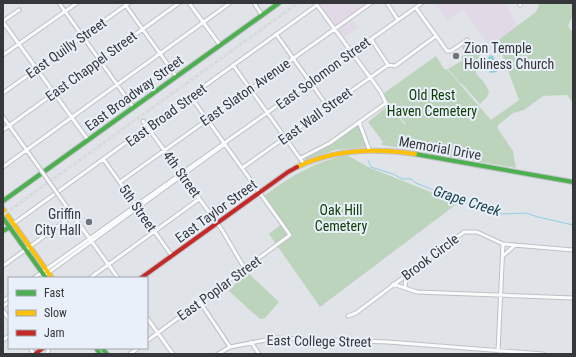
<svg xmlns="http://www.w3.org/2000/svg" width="576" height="357" font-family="'Roboto Condensed',sans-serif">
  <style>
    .industrial { fill: #e1dae6 }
    .green { fill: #bdd4bc }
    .water { fill: #90cfde }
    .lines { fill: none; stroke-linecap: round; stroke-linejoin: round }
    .stream { stroke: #90cfde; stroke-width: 1 }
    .street-casing { stroke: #bec0c4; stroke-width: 5 }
    .fast-casing { stroke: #bec0c4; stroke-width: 6 }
    .slow-casing { stroke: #bec0c4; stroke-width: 6 }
    .jam-casing { stroke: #bec0c4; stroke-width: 6 }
    .street { stroke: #fafbfc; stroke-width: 3 }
    .fast { stroke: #4caf50; stroke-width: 4 }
    .slow { stroke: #ffc107; stroke-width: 4 }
    .jam { stroke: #c62828; stroke-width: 4 }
    .rail-casing { stroke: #d6d7d9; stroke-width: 2.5 }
    .rail { stroke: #e9f0f9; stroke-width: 1; stroke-dasharray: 3; stroke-linecap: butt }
    .street-bridge-casing { stroke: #bec0c4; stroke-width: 5; stroke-linecap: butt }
    .street-bridge { stroke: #fafbfc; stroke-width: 3 }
    .poi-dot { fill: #717378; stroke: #e9f0f9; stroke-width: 1.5 }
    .labels { text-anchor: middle; stroke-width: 4; stroke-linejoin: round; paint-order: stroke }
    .street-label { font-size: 14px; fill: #35373b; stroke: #e9f0f9 }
    .poi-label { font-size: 14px; fill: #35373b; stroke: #e9f0f9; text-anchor: start }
    .park-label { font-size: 14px; fill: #0f3c05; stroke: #e9f0f9 }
    .water-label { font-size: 15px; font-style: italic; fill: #1b444d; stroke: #e9f0f9 }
  </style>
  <rect width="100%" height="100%" fill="#e0e3e8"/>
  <path class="industrial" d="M316 3H371L351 18 358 27 342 39Z
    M435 3H506L517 26 490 46 463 9 447 21Z"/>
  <path class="green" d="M540 3H569L573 5V14L568 26 573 33V103L567 95 543 96 524 110 513 113 498 125V129L513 151 516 168 383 145 381 144 406 124 387 102 384 93 436 56 445 70 447 69 491 120 519 100 497 41 536 12Z
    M468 42 480 55C469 80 481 72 489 91L487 97 480 104 463 85 460 83 448 69 463 60 461 57 466 54 462 47Z
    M389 105 405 125 383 142 368 122Z
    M359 125 368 147 335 150 305 160V158L330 145Z
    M347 155 368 167 458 203 320 307 269 234 283 223 264 196C289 177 316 161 347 155Z
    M247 272 279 302 265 318 260 319 229 291Z"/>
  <path class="water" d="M490 55 493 56 499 67 497 72 490 73C485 67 485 61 490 55Z"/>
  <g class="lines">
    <path class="stream" d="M368 160 371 167 393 174 402 179H411L416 183 463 202 502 214 526 213 538 217 573 225"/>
    <defs>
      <path id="street" d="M59 3 133 107
        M124 3 176 76
        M189 3 220 45
        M254 3 262 15
        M387 3 398 20
        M520 5 521 3
        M416 8 447 51H451L467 40
        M3 21 19 10
        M3 22 88 140
        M276 34 310 82
        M371 39 388 65
        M3 55 77 3
        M233 65 304 164
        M388 65 395 66 436 36
        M313 86 328 107
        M3 93 129 3
        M3 117 33 159
        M143 121 222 230 245 269
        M359 122 369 149
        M3 130 179 3
        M104 160 172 256
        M3 167 230 3
        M242 168 388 65
        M120 182 371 3
        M69 210 118 278
        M13 224 317 5 380 91 386 103 330 143 301 158
        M503 256 515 245
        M3 266 68 219
        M34 278 422 3
        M41 278 225 144
        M90 278 199 199
        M393 284 417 292 573 298
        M405 288 406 274
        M3 301 9 297
        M200 302 230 347
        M3 306 9 302
        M3 311 9 319
        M348 316 356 313 464 232H477L503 244 573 250
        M147 318 173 354
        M3 340 9 336
        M147 341 290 235 191 97
        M251 342 259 354
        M30 348 34 354
        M498 351 503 244
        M47 354 49 348
        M130 354 138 348
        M218 354 230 347 276 338 388 342 543 354"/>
      <path id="fast" d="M415 154 573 182
        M3 201 279 3
        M3 218 46 278
        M3 231 10 227
        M96 348 100 354
        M102 348 107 354"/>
      <path id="slow" d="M297 167C334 149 375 148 415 154
        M3 209 52 278"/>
      <path id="jam" d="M141 278 288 172 297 167
        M35 354 43 348"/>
    </defs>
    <use href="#street" class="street-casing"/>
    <use href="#fast" class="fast-casing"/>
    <use href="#slow" class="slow-casing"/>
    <use href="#jam" class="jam-casing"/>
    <use href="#street" class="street"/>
    <use href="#fast" class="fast"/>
    <use href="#slow" class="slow"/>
    <use href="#jam" class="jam"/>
    <defs>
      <path id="rail" d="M3 215 298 3"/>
    </defs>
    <use href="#rail" class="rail-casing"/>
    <use href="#rail" class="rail"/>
    <defs>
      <path id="street-bridge" d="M33 159 69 210"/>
    </defs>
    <use href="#street-bridge" class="street-bridge-casing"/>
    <use href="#street-bridge" class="street-bridge"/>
  </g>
  <g class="poi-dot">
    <circle cx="456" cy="56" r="4"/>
    <circle cx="89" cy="222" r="4"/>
  </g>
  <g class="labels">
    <g class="street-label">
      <text transform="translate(66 48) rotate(-35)" y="5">East Quilly Street</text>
      <text transform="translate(91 66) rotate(-36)" y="5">East Chappel Street</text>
      <text transform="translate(323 73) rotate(-36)" y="5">East Solomon Street</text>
      <text transform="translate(245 92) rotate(-35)" y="5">East Slaton Avenue</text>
      <text transform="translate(134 93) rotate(-36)" y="5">East Broadway Street</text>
      <text transform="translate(166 115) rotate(-36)" y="5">East Broad Street</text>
      <text transform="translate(315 116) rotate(-36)" y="5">East Wall Street</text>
      <text transform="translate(440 148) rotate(10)" y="5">Memorial Drive</text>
      <text transform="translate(182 174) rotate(54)" y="5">4th Street</text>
      <text transform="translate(138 208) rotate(55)" y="5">5th Street</text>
      <text transform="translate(216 211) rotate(-36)" y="5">East Taylor Street</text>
      <text transform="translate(430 257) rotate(-37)" y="5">Brook Circle</text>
      <text transform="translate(219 288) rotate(-36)" y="5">East Poplar Street</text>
      <text transform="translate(319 341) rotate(1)" y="5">East College Street</text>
    </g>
    <g class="poi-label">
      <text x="464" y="53">Zion Temple<tspan x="464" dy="16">Holiness Church</tspan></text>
      <text x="81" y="219" text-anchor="end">Griffin<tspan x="81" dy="16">City Hall</tspan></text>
    </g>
    <g class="park-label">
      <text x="432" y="100">Old Rest<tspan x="432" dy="16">Haven Cemetery</tspan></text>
      <text x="341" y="215">Oak Hill<tspan x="341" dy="16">Cemetery</tspan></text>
    </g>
    <g class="water-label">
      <text transform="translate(467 201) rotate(18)" y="5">Grape Creek</text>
    </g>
  </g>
  <rect width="576" height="357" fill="none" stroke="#35373b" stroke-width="8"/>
  <rect x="8" y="277" width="140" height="72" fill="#e9f0f9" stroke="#a1a6ad"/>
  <rect x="16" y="290" width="20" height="6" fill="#4caf50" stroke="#a1a6ad"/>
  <text x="44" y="297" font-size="12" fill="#35373b">Fast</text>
  <rect x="16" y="310" width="20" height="6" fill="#ffc107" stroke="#a1a6ad"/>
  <text x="44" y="317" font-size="12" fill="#35373b">Slow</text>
  <rect x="16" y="330" width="20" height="6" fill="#c62828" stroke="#a1a6ad"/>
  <text x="44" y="337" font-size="12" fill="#35373b">Jam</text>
</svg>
